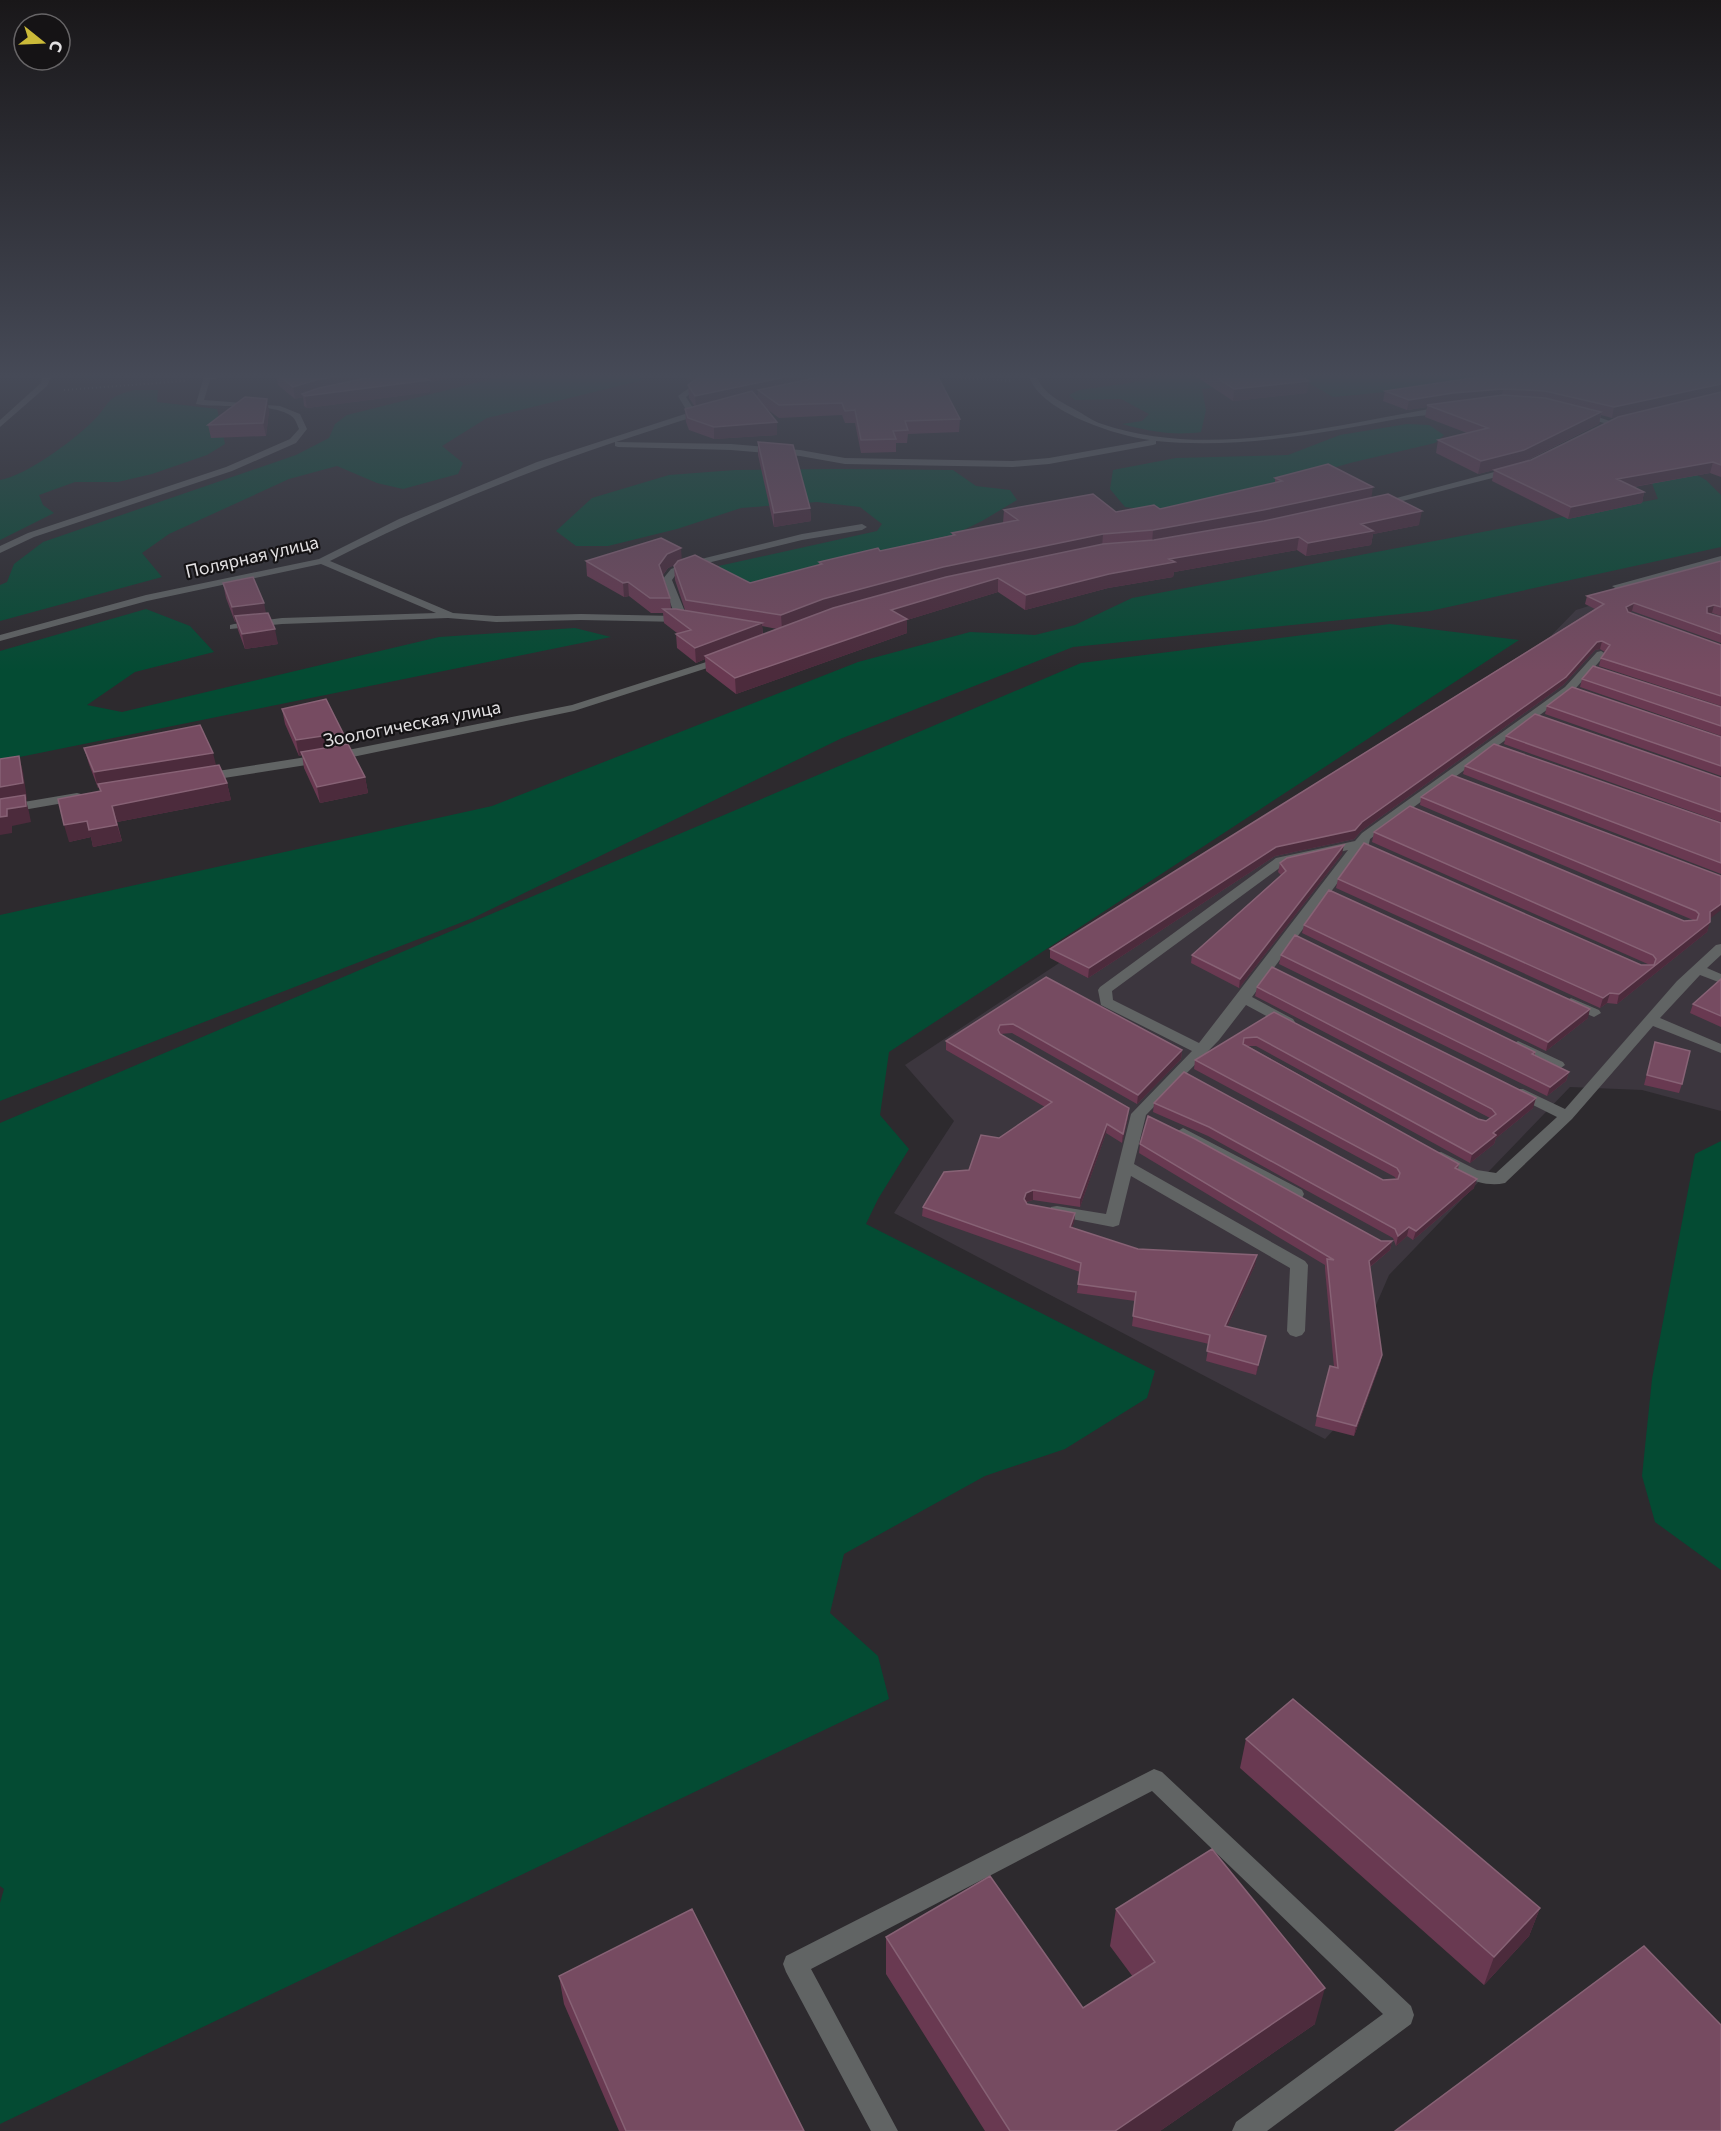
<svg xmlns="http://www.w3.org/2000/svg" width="1721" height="2131" font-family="Commissioner,sans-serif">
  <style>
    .built { fill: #3c363e }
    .green { fill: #044b33 }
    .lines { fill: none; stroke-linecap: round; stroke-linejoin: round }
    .path { stroke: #6e6b6f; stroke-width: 2; stroke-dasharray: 1 3; stroke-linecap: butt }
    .minor { fill: #616464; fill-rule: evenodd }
    .wall { fill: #693951; fill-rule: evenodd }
    .shaded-wall { fill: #4c2b3c }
    .building { fill: #764b61; stroke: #876275; stroke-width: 1.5 }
    .labels { text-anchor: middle; stroke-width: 4.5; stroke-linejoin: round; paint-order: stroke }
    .far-street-label { font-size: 18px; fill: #e3e1e3; stroke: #151315 }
  </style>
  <rect width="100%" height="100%" fill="#2d2a2e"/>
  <path class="built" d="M1721 565V1111L1642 1090 1570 1087 1389 1275 1367 1326 1354 1408 1325 1439 894 1213 954 1121 905 1065 1546 641 1576 610Z"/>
  <path class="green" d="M67 373H161L86 379Z
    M515 373H631L643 380 487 418 442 446 463 463 458 474 403 489 377 483 337 466 289 479 169 534 142 553 162 577 0 621V585L7 582 14 564 43 542 296 455 329 438 335 424 347 415Z
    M1164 373H1548L1470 384 1333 397 1297 376 1202 389 1206 410 1201 432C1173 436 1148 431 1122 424L1142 421 1149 414 1121 399 1075 400 1069 395 1079 390 1130 383Z
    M134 390H158L157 402 217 409 225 444 207 455 152 474 118 482H75L39 495 43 505 54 513 0 540V480C27 475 71 442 91 423 112 404 102 398 134 390Z
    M1407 424 1429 425 1444 435 1435 443 1350 463 1255 491 1160 511 1125 507 1110 489 1113 470 1176 458 1288 455 1340 435Z
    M1677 464 1706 480 1721 495V547L1430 611 1073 647 840 739 473 918 0 1101V915L492 806 858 662 970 632 1035 635 1075 625 1132 598 1658 499 1648 473Z
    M837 469 953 470 976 486 1010 490 1017 500 982 521 931 546 701 592 714 567 877 531 882 524 860 507 817 502 741 508 677 529 608 546H576L556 531 592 498 669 475 735 470Z
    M146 609 190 626 214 652 135 672 87 705 122 712 439 637 575 628 611 637 0 761V651Z
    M1390 624 1519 640 889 1052 880 1115 909 1149 878 1199 866 1224 1155 1371 1147 1398 1065 1449 985 1476 844 1554 830 1613 878 1656 889 1699 0 2124V1903L4 1889 0 1886V1123L1081 663Z
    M1721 1141V1570L1655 1522 1642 1476 1652 1379 1695 1154Z"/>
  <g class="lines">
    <path class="path" d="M933 376 1012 381
      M64 390 185 381"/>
    <path class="minor" d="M43 373 52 375 47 386 0 427V420L41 383Z
      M222 373H239L210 380 204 400 280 406 300 414 307 429 296 443 232 471 34 537 0 553V546L28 533 226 467 290 439 299 429C296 422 295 417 288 414 264 402 223 409 196 404L204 376Z
      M1028 373H1036C1040 392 1058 400 1074 409 1084 414 1092 421 1102 424 1210 461 1338 424 1446 406L1450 408C1437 416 1412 416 1397 419 1317 434 1238 449 1156 441V444L1153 445 1049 464 1013 467 845 464 800 456 731 450 618 447 615 446V442C517 475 422 514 330 561L453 613 496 616 581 614 675 616 662 580 671 569 693 561 802 534 862 524 867 527 862 530 802 540 699 565 677 573 672 580 688 619 683 622 581 620 496 622 448 618 282 624 230 629V625L234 624 282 618 436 613 321 564 147 601 0 641V635L146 595 319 559 399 519 537 462 688 413 678 396 704 377H707V381L686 397 695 411 702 409 706 411 705 413 616 442 731 444 800 450 845 458 1013 461 1049 458 1150 440C1117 436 1035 410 1028 373Z
      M1577 412H1583L1616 423 1612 425 1577 416Z
      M1513 467 1516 468V472L1379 507 1374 504Z
      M1721 556V562L1617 589 1612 586Z
      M1601 651 1606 654 1576 688 1593 694V698L1589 699 1570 693 1370 839 1368 848 1363 849 1252 997 1293 1019 1295 1022 1293 1025H1283L1246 1005 1219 1040 1146 1115 1134 1164 1305 1261 1308 1265 1305 1331 1302 1335 1296 1337 1290 1335 1287 1331 1290 1268 1131 1176 1119 1225 1113 1227 1051 1215 1049 1211 1051 1207 1057 1206 1106 1214 1131 1114 1192 1051 1101 1005 1098 990 1100 987 1276 858 1355 841 1362 833 1565 687 1597 652ZM1348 850 1199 1043 1113 1000 1112 991 1285 864Z
      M725 656 729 657V661L574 711 338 760 205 781 199 777 205 773 338 752 572 705Z
      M77 793 81 794V800L0 814V806Z
      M1721 944V955L1707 968 1721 974V983L1700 975 1660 1018 1721 1044V1053L1653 1026 1572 1119 1505 1183C1480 1189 1455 1172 1435 1161L1433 1157 1435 1153 1441 1152 1477 1170 1496 1173 1557 1117 1513 1095 1510 1092 1513 1089H1523L1565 1109 1677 981 1716 945Z
      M1571 998 1599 1010 1601 1013 1594 1017 1566 1005 1564 1002Z
      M1518 1041 1563 1062 1565 1065 1558 1070 1553 1068 1513 1048 1511 1045Z
      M1183 1128 1302 1190 1304 1194 1302 1198H1290L1177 1136 1175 1133Z
      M1154 1769 1162 1772 1411 2006 1414 2015 1411 2024 1267 2131H1232L1236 2122 1383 2014 1152 1791 811 1969 898 2131H871L786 1972 783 1964 786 1956Z"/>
  </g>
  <path class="wall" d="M276 373H479L429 382 430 392 307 408 304 406 303 397 295 399 278 385Z
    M673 373H936L960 419 959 432 908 434 907 443H896V452L861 453 855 423H845L842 415 779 418 764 407 777 435 714 439 689 430 686 422 685 409 695 407 689 398 688 385 694 381Z
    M1052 373H1094L1057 378Z
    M1191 373H1296L1307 393 1233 401Z
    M1721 373V477L1710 473 1634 487 1644 492 1642 503 1568 519 1492 481 1494 470 1478 474 1436 453 1438 440 1467 433 1425 417 1427 407 1407 410 1383 401 1385 391ZM1634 413 1531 460 1522 463 1599 424 1601 415 1612 418Z
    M269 411 266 436 211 438 208 425Z
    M758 442 810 508 811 521 774 527 758 455Z
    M1275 478 1371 498 1419 525 1373 534 1371 545 1306 556 1297 550 1174 572 1173 577 1108 588 1025 610 998 592 907 620V633L736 694 706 671 705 659 696 663 677 648 676 634 677 633 664 623 663 613H651L629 596 624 597 587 576 586 561 681 548V559L750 583 819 565V562L880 551 952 535V533L1003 523 1004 510 1116 512 1160 509 1275 483ZM674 565V566L675 580 685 610 671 609 670 598 663 575 668 568ZM762 626 777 629 763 634Z
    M1721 561V616L1712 613 1709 614 1721 617V643L1632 611 1629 612 1721 645V706L1599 666 1601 658 1605 652 1600 649 1595 650 1563 685 1361 831 1354 839 1275 856 1088 978 1050 958V949L1595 609 1585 604 1587 596Z
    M223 583 266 613 278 644 245 649 238 630 236 621 235 622 226 598Z
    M1582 679 1721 707V736L1580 687Z
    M1547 706 1721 737V776L1545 714Z
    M282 709 345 744 365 777 368 793 320 803 304 768 302 755 299 756 285 724Z
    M1506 736 1721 778V822L1504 744Z
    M84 748 216 765 227 783 231 800 117 822 122 841 93 847 91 837 69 842 100 791 99 788H98L89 764Z
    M1465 766 1721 823V874L1463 774Z
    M1421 797 1721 876 1707 932 1617 1004 1607 1003 1600 1008 1336 888 1338 879 1641 965H1650L1372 842 1374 832 1684 921 1693 920 1420 805Z
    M1342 854 1239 988 1191 963 1192 955 1281 875 1278 872 1280 863Z
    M1304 925 1588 1018 1546 1051 1302 933Z
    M1281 955 1535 1052V1055L1569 1072 1566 1081 1547 1096 1279 964Z
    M1046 977 1182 1050 1181 1059 1137 1104 1012 1033 1000 1034 1128 1117 1122 1143 1106 1133 1080 1207 1033 1200 1026 1202 1027 1204 1075 1213 1074 1222 1072 1228 1138 1249 1255 1265 1227 1327 1266 1336 1256 1375 1206 1361 1209 1344 1132 1326 1135 1301 1077 1293 1080 1272 922 1216 923 1207 969 1170 999 1138 1045 1107 946 1050V1041Z
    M1721 979V1027L1690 1013 1693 1004Z
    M1257 987 1533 1108 1496 1138 1494 1144 1470 1163 1256 1046H1248L1459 1164 1458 1169 1474 1188 1413 1240 1407 1236 1396 1246 1393 1238 1208 1136 1153 1112 1154 1103 1383 1180 1396 1179 1395 1177 1194 1069 1195 1060 1274 1012 1478 1119 1486 1121 1490 1118 1255 996Z
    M1655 1042 1682 1084 1679 1093 1644 1085Z
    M1140 1144 1381 1241H1392L1390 1250 1370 1267 1382 1355 1380 1364 1354 1436 1315 1426 1317 1416 1334 1367 1325 1269V1265L1139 1153Z
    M1246 1739 1540 1908 1529 1936 1484 1985 1240 1768Z
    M1116 1909 1315 2024 1160 2131H985L886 1974V1937L1083 2008 1133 1977 1110 1946Z
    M559 1976 804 2131H619L564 2004Z"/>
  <path class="shaded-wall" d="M350 373H410L302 394 303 397 295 399 293 387 316 380Z
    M414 373H479L429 382 430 392 307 408 305 396Z
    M694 373H703V375L694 381Z
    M804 373H846L758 390V395L696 408 695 396Z
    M1058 373H1094L1057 378Z
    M1309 381 1307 393 1233 401 1234 389Z
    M1721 384V394L1612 418 1614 407Z
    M1503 389 1501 399 1427 405V407L1407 410 1409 400 1453 393Z
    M267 399 269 411 266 436 263 423Z
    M1601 412 1599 424 1521 463 1478 474 1481 461Z
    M777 422V435L714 439V427Z
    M1713 462 1710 473 1615 490 1617 479Z
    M1373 487 1371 500 1152 544 1153 530Z
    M1644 492 1642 503 1568 519 1571 507Z
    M810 508 811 521 774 527V513Z
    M1422 511 1419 525 1373 534 1371 545 1306 556 1308 543 1361 524Z
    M1103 534 1102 548 782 630 781 615 823 599 943 567Z
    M1299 537 1297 550 1174 572 1173 577 1108 588 1025 610 1026 595 1169 559Z
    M681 548 682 562 668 568 660 579 659 565 667 554Z
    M998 578V592L907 620V633L736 694 735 678 891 610Z
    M628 582 629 596 624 597 623 583Z
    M264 603 267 618 235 616 236 621 235 622 232 607Z
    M1634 603 1632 611 1624 615 1626 607Z
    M1714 605 1712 613 1705 615 1707 607Z
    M762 623 763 638 705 656V659L696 663 695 648Z
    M275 629 278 644 245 649 242 634Z
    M1602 641 1600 649 1595 650 1563 685 1361 831 1354 839 1275 856 1088 978 1089 968 1276 847 1362 822 1597 642Z
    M343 733 346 748 301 752 302 755 299 756 296 740Z
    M213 753 217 769 98 784 99 788H98L94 772Z
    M19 756 23 772 27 799 26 800 29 812 31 822 12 826V833L0 835V787Z
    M365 777 368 793 320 803 317 787Z
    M227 783 231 800 117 822 112 806Z
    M87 821 117 825 122 841 93 847 91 837 69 842 64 825Z
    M1344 845 1342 854 1239 988 1240 979Z
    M1721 904V910L1707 921 1710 912Z
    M1710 922 1707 932 1617 1004 1619 994Z
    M1610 993 1607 1003 1600 1008 1603 998Z
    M1590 1009 1588 1018 1546 1051 1548 1042Z
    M1182 1050 1181 1059 1137 1104 1138 1095Z
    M1569 1072 1566 1081 1547 1096 1550 1087Z
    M1536 1098 1533 1108 1496 1138 1494 1144 1470 1163 1472 1154 1493 1133Z
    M1129 1108 1128 1117 1122 1143 1123 1134Z
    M1107 1124 1106 1133 1080 1207V1198Z
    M1477 1179 1474 1188 1413 1240 1416 1231Z
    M1033 1190V1200L1025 1202 1024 1199 1026 1193Z
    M1075 1213 1074 1222 1069 1237 1070 1227Z
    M1409 1227 1407 1236 1396 1246 1398 1236Z
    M1392 1241 1390 1250 1366 1270 1369 1261Z
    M1257 1255 1255 1265 1223 1336 1225 1326Z
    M1266 1336 1264 1346 1256 1375 1258 1365Z
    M1382 1355 1380 1364 1354 1436 1356 1426Z
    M1540 1908 1529 1936 1484 1985 1494 1957Z
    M1325 1988 1315 2024 1160 2131H1115Z"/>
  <path class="building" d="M276 373H350L316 380 293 387Z
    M390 373H414L429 380 305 396 302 394 319 388Z
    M705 373H804L695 396 688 385Z
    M838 373H936L960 419 905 421 908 430 893 431 896 439 861 440 855 410 845 411 842 403 779 405 758 390Z
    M1210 373H1296L1309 381 1234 389Z
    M1505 373H1721V384L1614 407 1545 391 1503 389 1453 393 1409 400 1385 391Z
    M752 391 777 422 714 427 688 418 685 409Z
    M1721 392V465L1713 462 1617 479 1644 492 1571 507 1494 470 1531 460 1618 417Z
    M1503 395 1545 398 1601 412 1524 450 1481 461 1438 440 1488 428 1427 405Z
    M245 397 267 399 263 423 208 425Z
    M758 442 793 445 810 508 774 513Z
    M1328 464 1373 487 1263 510 1153 530 1103 534 943 567 823 599 781 615 686 600 674 566 678 561 695 555 750 583 822 564 819 562 878 548 880 551 955 535 952 533 1018 520 1004 510 1093 494 1116 512 1154 505 1160 509 1282 481 1275 478Z
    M1388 494 1422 511 1361 524 1373 531 1308 543 1299 537 1169 559 1175 562 1109 574 1026 595 998 578 891 610 907 619 735 678 705 656 833 608 946 577 1103 544 1154 540 1264 521Z
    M661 538 681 548 667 554 659 565 670 598H650L628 582 623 583 586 561Z
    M1721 561V607L1714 605 1707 607V613L1721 617V634L1634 603 1626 607 1628 612 1721 645V696L1601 658 1610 645 1602 641 1597 642 1566 677 1362 822 1355 830 1276 847 1089 968 1050 949 1604 604 1587 596Z
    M253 577 264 603 232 607 223 583Z
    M663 609H676L762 623 695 648 676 634 691 630Z
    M268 613 275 629 242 634 235 616Z
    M1593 666 1721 707V726L1582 679Z
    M1572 687 1721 737V766L1547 706Z
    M326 699 343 733 296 740 282 709Z
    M1535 714 1721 778V812L1506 736Z
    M200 725 213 753 94 772 84 748Z
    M348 744 365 777 317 787 301 752Z
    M1494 744 1721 823V863L1465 766Z
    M19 756 23 783 0 787V759Z
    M219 765 227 783 112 806 117 825 89 830 87 821 64 825 58 799 101 791 98 784Z
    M1452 775 1721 876V904L1710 912V922L1619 994 1610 993 1603 998 1338 879 1364 843 1641 965H1654L1656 959 1653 955 1374 832 1410 806 1684 921 1697 920 1699 914 1696 911 1421 797Z
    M25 795 26 806 7 809V816L0 817V799Z
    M1344 845 1240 979 1192 955 1286 871 1280 863 1287 858Z
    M1329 890 1590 1009 1548 1042 1304 925Z
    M1295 935 1535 1052 1532 1054 1569 1072 1550 1087 1281 955Z
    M1272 967 1536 1098 1493 1133 1496 1135 1472 1154 1257 1037 1244 1038 1243 1044 1459 1164 1455 1168 1477 1179 1416 1231 1409 1227 1398 1236 1395 1229 1209 1127 1154 1103 1184 1072 1383 1180 1398 1179 1400 1173 1397 1168 1195 1060 1274 1012 1478 1119 1486 1121 1496 1114 1492 1109 1257 987Z
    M1046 977 1182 1050 1138 1095 1013 1024 1000 1025 998 1030 1000 1034 1129 1108 1123 1134 1107 1124 1080 1198 1033 1190 1026 1193 1024 1199 1027 1204 1075 1213 1070 1227 1138 1249 1257 1255 1225 1326 1266 1336 1258 1365 1207 1351 1210 1335 1133 1316 1136 1292 1078 1284 1081 1263 923 1207 944 1172 969 1170 981 1135 999 1138 1052 1102 946 1041Z
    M1721 979V1016L1693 1004Z
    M1655 1042 1690 1051 1682 1084 1647 1075Z
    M1148 1116 1195 1139 1381 1241H1392L1369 1261 1382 1355 1356 1426 1317 1416 1330 1366 1338 1368 1327 1259 1334 1260 1140 1144Z
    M1293 1699 1540 1908 1494 1957 1246 1739Z
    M1212 1849 1325 1988 1115 2131H1010L886 1937 990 1876 1083 2008 1155 1962 1116 1909Z
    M692 1909 804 2131H626L559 1976Z
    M1644 1946 1721 2025V2131H1395Z"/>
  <linearGradient id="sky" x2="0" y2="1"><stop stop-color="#191719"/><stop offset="0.56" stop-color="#464a57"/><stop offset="1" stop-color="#464a57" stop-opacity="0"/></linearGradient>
  <rect width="1721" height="671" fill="url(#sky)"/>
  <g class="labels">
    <g class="far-street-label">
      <text transform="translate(252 557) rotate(-13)" y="6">Полярная улица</text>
      <text transform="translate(412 724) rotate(-11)" y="6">Зоологическая улица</text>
    </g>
  </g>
  <g transform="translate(42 42) rotate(108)"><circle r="28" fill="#151315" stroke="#676567" stroke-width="1.5"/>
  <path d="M0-4.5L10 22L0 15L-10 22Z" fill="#cbba39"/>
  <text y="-9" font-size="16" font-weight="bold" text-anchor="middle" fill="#e3e1e3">С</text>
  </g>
</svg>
